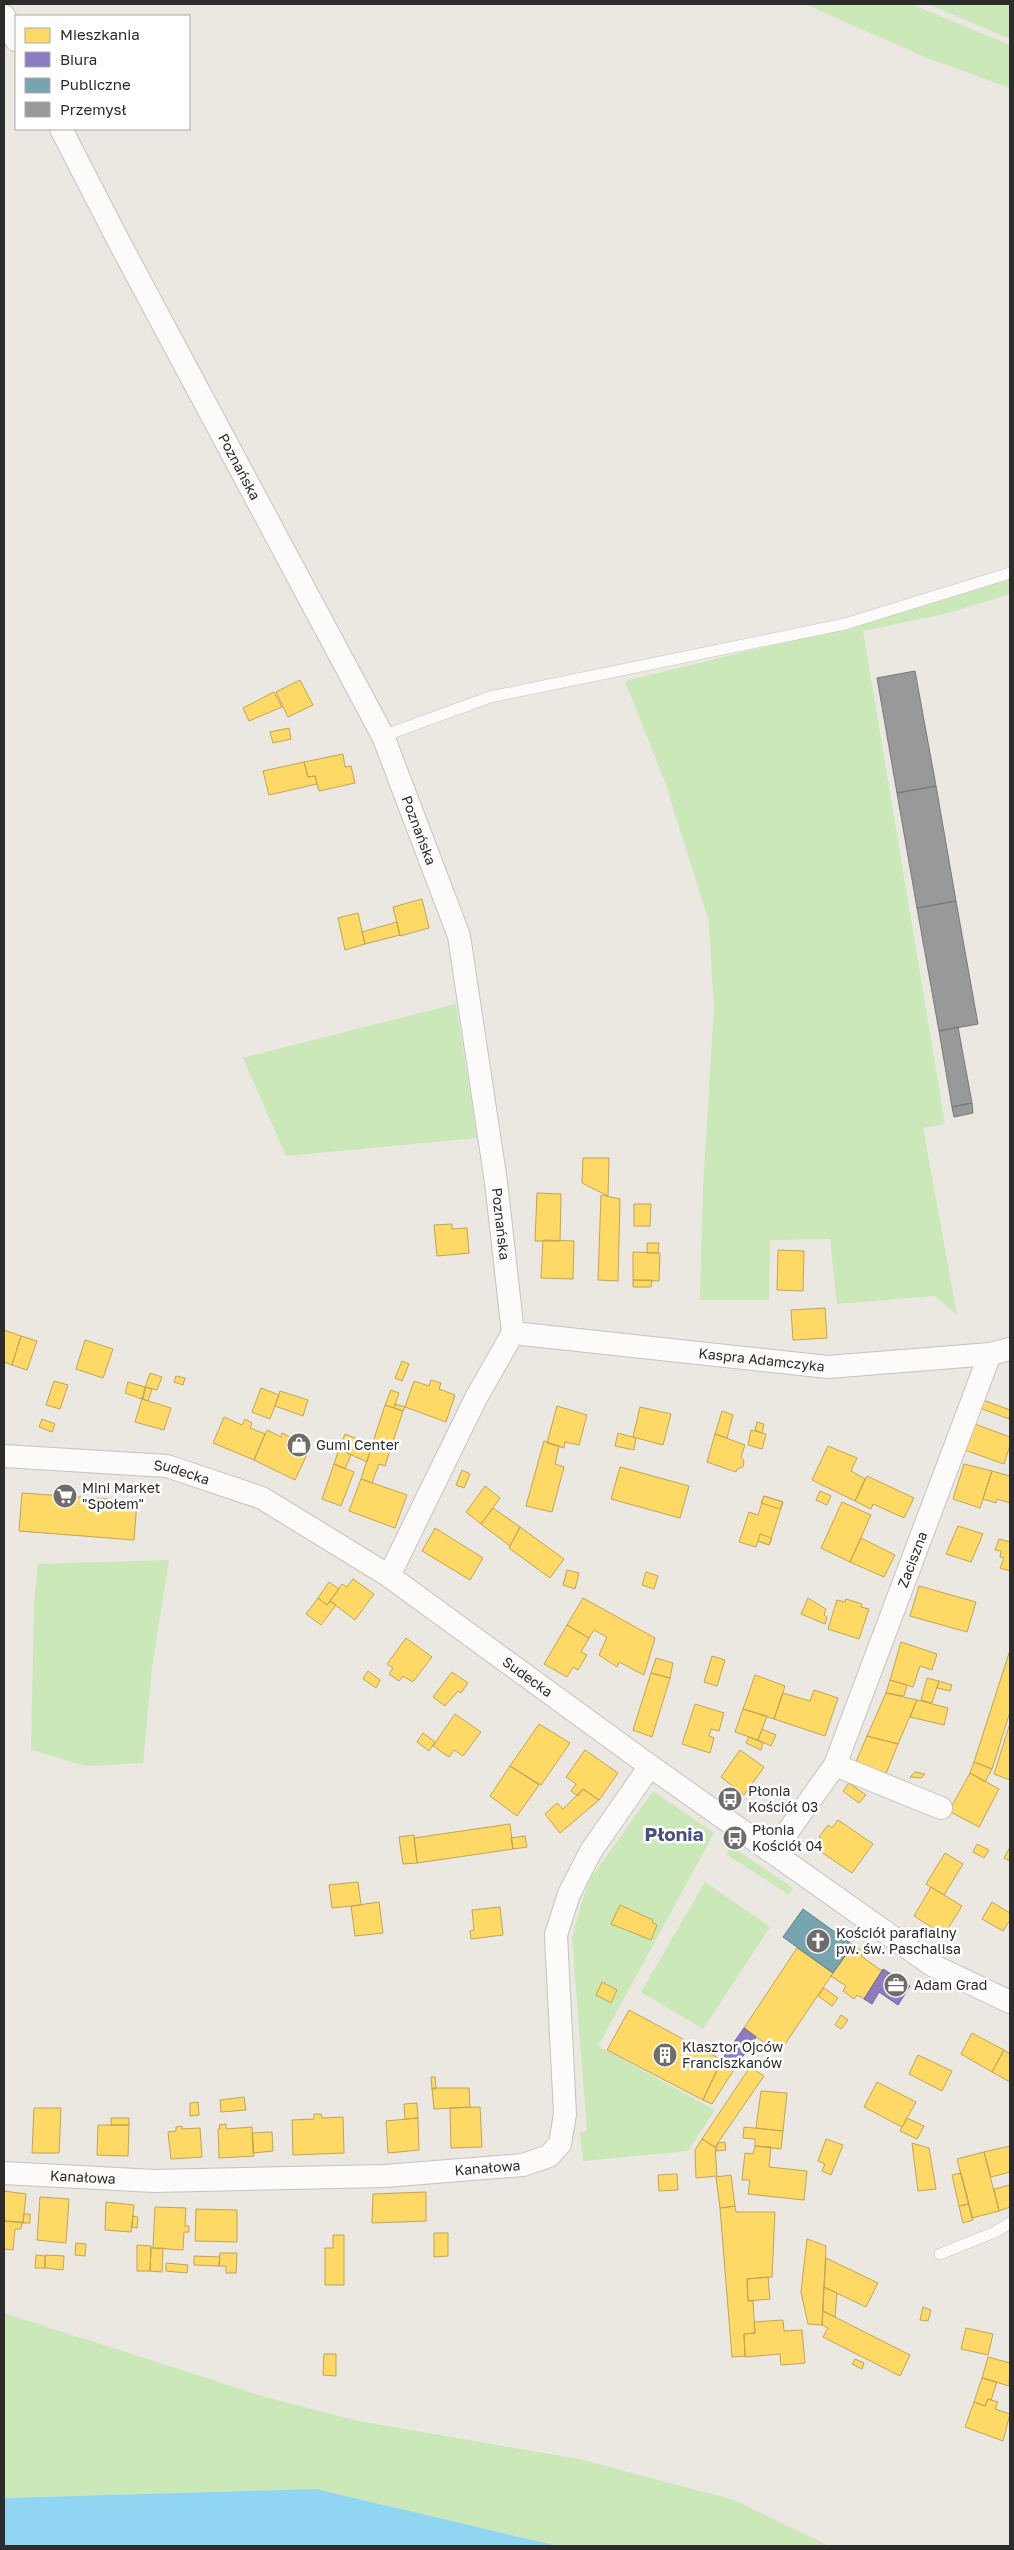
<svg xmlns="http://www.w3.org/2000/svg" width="1014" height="2550" font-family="'Golos Text',sans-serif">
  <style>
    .green { fill: #cae8b8 }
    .water { fill: #90d5f1 }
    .homes { fill: #ffd966; stroke: #c0a555 }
    .offices { fill: #8e7cc3; stroke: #716496 }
    .public { fill: #76a5af; stroke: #608188 }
    .industry { fill: #999; stroke: #787878 }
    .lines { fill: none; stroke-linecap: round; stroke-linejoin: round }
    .lane-casing { stroke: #c4c3c3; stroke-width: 12 }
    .street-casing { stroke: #c4c3c3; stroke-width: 24 }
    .lane { stroke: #fcfbfa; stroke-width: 11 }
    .street { stroke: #fcfbfa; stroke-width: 22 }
    .labels { text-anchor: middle; stroke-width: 5; stroke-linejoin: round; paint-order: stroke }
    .street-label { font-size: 14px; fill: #2c2c2c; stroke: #fff }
    .poi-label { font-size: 14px; fill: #2c2c2c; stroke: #fff; text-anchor: start }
    .district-label { font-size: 19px; font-weight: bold; fill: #485081; stroke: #fff }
  </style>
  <rect width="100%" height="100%" fill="#ebe7e1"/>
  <path class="green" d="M805 4H911L1010 45V88L927 58Z
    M928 4H1010V38L1003 36Z
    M1010 578V594L948 613 863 631 945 1124 923 1128 957 1315 935 1296 837 1304 830 1239 770 1240 769 1300H700L703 1187 714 1009 709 922 665 782 625 681 860 624Z
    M456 1004 477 1138 286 1156 243 1058Z
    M169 1560 152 1667 143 1763 87 1766 31 1750 34 1604 38 1564Z
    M653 1791 714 1833 598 2046 715 2110 688 2151 583 2161 580 2133 587 2131 572 1938 588 1882Z
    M731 1846 793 1888 789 1895 726 1854Z
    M705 1882 770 1927 703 2029 641 1992Z
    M4 2313 265 2397 358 2421 579 2459 734 2500 829 2546H558L316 2489 4 2498Z"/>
  <path class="water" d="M316 2489 558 2546H4V2498Z"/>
  <path class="homes" d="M300 680 313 705 288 717 276 692Z
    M274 692 282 707 249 721 243 708Z
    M289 728 291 739 273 743 270 732Z
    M343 754 345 767 351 766 355 783 319 791 315 776 308 777 304 762Z
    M304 762 308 777 315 776 317 784 269 795 263 771Z
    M422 899 429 928 400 936 393 907Z
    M358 913 365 944 345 950 338 918Z
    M397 922 400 935 365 944 362 932Z
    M583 1158H609L608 1196 582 1183Z
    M537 1193 561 1194 560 1241H535Z
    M601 1195 620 1199 618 1281 598 1280Z
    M634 1204H651L650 1226H634Z
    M452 1224V1229L467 1228 469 1253 437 1256 434 1225Z
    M543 1240 574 1241 573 1279 541 1278Z
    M647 1243H659L658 1253H647Z
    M778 1250 804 1251 803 1291 777 1290Z
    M633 1252 660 1253 659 1281 633 1280Z
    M633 1280H652L651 1287H633Z
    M825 1308 827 1338 793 1340 791 1310Z
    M4 1330 21 1336 12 1365 4 1362Z
    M21 1336 37 1341 27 1370 12 1365Z
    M85 1340 113 1349 103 1378 76 1369Z
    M402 1361 409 1364 402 1381 395 1378Z
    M150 1373 162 1377 157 1390 145 1387Z
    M176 1376 185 1378 183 1385 174 1382Z
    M431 1380 441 1383 439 1389 455 1395 446 1422 405 1407 414 1381 429 1386Z
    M54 1381 68 1385 60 1409 46 1405Z
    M128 1382 145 1387 142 1399 125 1393Z
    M146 1387 152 1389 148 1401 143 1399Z
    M261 1388 279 1395 270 1419 252 1412Z
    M391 1390 399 1393 394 1408 385 1405Z
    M280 1391 308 1400 303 1416 275 1406Z
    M142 1399 171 1408 164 1430 135 1422Z
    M983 1400 1010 1410 1009 1419 980 1408Z
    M395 1404 405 1407 403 1411 394 1408Z
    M385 1405 403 1411 385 1466 379 1464 372 1483 361 1479Z
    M557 1406 587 1415 579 1445 565 1442 564 1448 547 1443Z
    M640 1407 671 1414 663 1445 633 1437Z
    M722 1411 733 1415 727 1438 715 1434Z
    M224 1417 242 1425 245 1419 252 1423 250 1428 265 1434 254 1460 213 1443Z
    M42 1419 55 1424 52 1432 39 1427Z
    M757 1422 764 1424 762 1433 755 1430Z
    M972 1423 1010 1437V1445L1004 1464 962 1449Z
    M267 1430 281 1437 282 1433 292 1438 290 1441 309 1450 295 1480 254 1460Z
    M751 1430 766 1434 762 1449 748 1445Z
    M618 1433 636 1438 634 1450 615 1446Z
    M345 1434 372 1445 367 1462 339 1449Z
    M715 1434 745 1445 741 1457 744 1461 743 1467 737 1469 736 1472 707 1462Z
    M544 1441 559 1446 555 1464 564 1467 552 1512 526 1506Z
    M828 1446 857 1458 851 1471 865 1479 855 1501 812 1480Z
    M339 1449 351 1455 345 1469 334 1464Z
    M334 1464 354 1472 341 1506 322 1499Z
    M964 1464 992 1471 980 1508 953 1499Z
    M620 1467 689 1486 680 1518 611 1499Z
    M462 1470 470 1474 464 1488 456 1485Z
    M992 1471 1010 1476V1503L997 1499 996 1503 983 1499Z
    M867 1476 914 1498 904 1518 873 1504 871 1509 855 1501Z
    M361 1479 407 1495 395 1528 349 1511Z
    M485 1486 500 1498 481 1524 466 1512Z
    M820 1491 831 1496 827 1505 816 1500Z
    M22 1493 137 1501 134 1540 19 1531Z
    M764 1496 783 1502 769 1545 758 1541 756 1547 739 1542 749 1512 758 1515Z
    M764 1496 783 1502 780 1509 761 1503Z
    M842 1502 871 1515 850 1562 821 1548Z
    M493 1508 520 1527 510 1546 481 1524Z
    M958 1526 983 1534 971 1562 946 1554Z
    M520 1527 564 1559 550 1578 509 1548Z
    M435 1528 483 1558 470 1580 422 1551Z
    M760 1534 772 1538 769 1545 758 1541Z
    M861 1538 895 1555 884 1577 850 1562Z
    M999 1539 1010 1542V1571L1000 1568 1004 1558 1000 1557 1001 1551 995 1550Z
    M567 1570 579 1573 575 1589 563 1585Z
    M646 1572 658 1576 654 1589 642 1585Z
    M353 1579 374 1594 355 1620 330 1601 342 1584 347 1587Z
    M329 1582 339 1589 327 1605 318 1598Z
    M919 1586 976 1602 967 1632 910 1616Z
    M318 1598 327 1605 330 1601 336 1605 321 1625 306 1614Z
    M583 1598 655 1638 644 1675 619 1662 617 1667 599 1655 607 1637 594 1630 589 1638 567 1625Z
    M808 1598 826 1609 824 1615 827 1617 825 1624 801 1614Z
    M846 1599 862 1604 861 1607 869 1609 859 1639 828 1629 837 1600 845 1602Z
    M567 1625 589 1638 581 1652 587 1655 578 1670 573 1667 567 1677 544 1664Z
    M406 1638 432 1657 413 1682 403 1676 399 1681 389 1674 393 1668 387 1664Z
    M901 1642 937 1654 932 1670 920 1666 913 1687 890 1680Z
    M1010 1650V1712L992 1769 974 1762Z
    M712 1656 725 1660 717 1686 704 1682Z
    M656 1658 673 1663 670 1678 651 1673Z
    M368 1671 380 1680 376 1688 363 1679Z
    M452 1672 468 1683 461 1693 458 1691 445 1706 433 1697Z
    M651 1673 670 1678 652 1737 633 1730Z
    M755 1675 785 1686 774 1719 743 1709Z
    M927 1678 939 1681 932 1703 921 1700Z
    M890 1680 907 1685 904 1696 886 1693Z
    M939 1681 952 1685 950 1691 937 1688Z
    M814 1690 838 1698 825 1736 774 1719 783 1693 810 1701Z
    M886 1693 917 1700 898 1744 867 1736Z
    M917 1700 948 1708 944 1725 910 1717Z
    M695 1704 724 1713 719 1731 711 1729 709 1736 714 1738 710 1753 682 1744Z
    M743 1709 767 1716 758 1740 735 1732Z
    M455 1714 481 1732 463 1756 454 1750 449 1757 433 1746Z
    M1010 1723V1780L994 1774Z
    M539 1724 570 1743 541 1785 510 1766Z
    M762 1729 776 1735 771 1746 758 1740Z
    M423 1733 435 1742 429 1751 417 1742Z
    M867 1736 898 1744 885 1776 855 1764Z
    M749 1737 763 1743 761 1750 746 1743Z
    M585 1750 618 1773 599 1800 583 1789 578 1796 571 1791 576 1784 566 1777Z
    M740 1750 764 1767 744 1795 721 1777Z
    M974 1762 992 1769 985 1782 970 1773Z
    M510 1766 539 1785 517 1816 490 1796Z
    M915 1772 925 1774 921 1778 910 1777Z
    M970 1773 999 1789 979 1827 949 1811Z
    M849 1783 866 1795 859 1803 843 1791Z
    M583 1789 599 1800 560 1833 545 1814 557 1803 563 1809Z
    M838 1820 873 1844 852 1873 817 1849 823 1840 819 1837 828 1825 832 1828Z
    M510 1824 513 1849 417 1863 414 1838Z
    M414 1835 417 1863 403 1864 399 1837Z
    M525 1836 527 1847 513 1849 511 1838Z
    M977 1844 989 1850 984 1858 973 1852Z
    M1010 1847V1861L1004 1858Z
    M945 1853 963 1864 944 1895 926 1884Z
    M358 1882 361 1905 332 1908 329 1885Z
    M931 1887 962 1906 944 1935 914 1916Z
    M379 1902 383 1933 355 1936 351 1906Z
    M992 1902 1010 1913V1920L1003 1931 982 1919Z
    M620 1905 653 1920 652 1922 657 1925 651 1940 611 1924Z
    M500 1907 503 1935 471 1939 470 1931 474 1930 472 1910Z
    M853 1945 863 1952 861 1956 882 1971 864 1999 857 1995 854 1999 843 1991 846 1986 831 1976Z
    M797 1948 833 1973 779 2053 744 2028Z
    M602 1982 617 1990 611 2003 596 1995Z
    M824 1988 838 1998 832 2006 818 1996Z
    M629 2010 722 2060 703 2100 607 2050Z
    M841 2015 848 2020 841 2029 835 2025Z
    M972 2033 1004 2050 992 2072 961 2054Z
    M1004 2050 1010 2054V2082L992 2072Z
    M918 2055 952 2071 942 2091 909 2074Z
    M722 2059 735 2068 712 2104 703 2100Z
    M750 2067 764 2076 715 2147 702 2139Z
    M431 2077H435L436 2089H432Z
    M877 2082 916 2102 902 2127 864 2107Z
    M432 2088H469L470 2107 434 2109Z
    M761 2091 787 2093 783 2131 756 2128Z
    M244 2097 246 2110 221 2112 220 2100Z
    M198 2102 199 2115 190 2116V2103Z
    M417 2103 418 2118 405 2119 404 2104Z
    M480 2107 482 2147 451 2148 450 2108Z
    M34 2108H61L59 2153H32Z
    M314 2114H321L322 2118 343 2117 344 2153 293 2155 292 2120 314 2119Z
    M111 2118H129V2125H111Z
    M418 2118 419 2150 388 2153 386 2121Z
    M907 2118 924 2126 917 2139 900 2131Z
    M226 2124V2129L252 2127 254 2156 219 2158 218 2129H220L219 2125Z
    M98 2125H129L128 2156 97 2155Z
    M182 2126V2129L200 2128 202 2157 171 2159 168 2132 176 2131V2127Z
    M744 2127 783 2131 781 2149 755 2146V2139L743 2138Z
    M272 2132 273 2151 253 2153 252 2133Z
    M702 2139 715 2147 717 2176 696 2178 695 2150Z
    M826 2139 843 2145 831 2175 822 2171 825 2164 818 2161Z
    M725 2142 726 2150 716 2151 718 2143Z
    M912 2143 929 2148 936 2189 918 2191Z
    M755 2146 771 2147 769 2167 807 2171 804 2200 748 2194 750 2180H742L745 2153 753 2154Z
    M1010 2146V2172L991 2177 984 2152Z
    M984 2152 999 2211 972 2218 957 2159Z
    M961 2173 969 2204 959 2206 952 2175Z
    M677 2174 678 2190 659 2191 658 2175Z
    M731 2175 735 2206 720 2208 716 2177Z
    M1010 2185V2207L999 2211 994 2189Z
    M4 2191 26 2194 23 2223 4 2221Z
    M426 2192V2221L372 2223 373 2194Z
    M40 2197 69 2199 66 2243 37 2240Z
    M106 2202 134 2205 131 2232 105 2230Z
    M969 2204 973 2220 963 2223 959 2206Z
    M735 2206 736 2212H775L772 2277 747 2279 748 2301H753L755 2333 744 2334 745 2356 732 2357 720 2208Z
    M155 2207 186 2208 185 2226H189V2232H184L183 2250 153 2248Z
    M196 2209 237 2210V2242L195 2241Z
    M24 2214H30V2223H23Z
    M133 2216 138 2217 137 2228 132 2227Z
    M4 2221 22 2222 21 2229H15L13 2250 4 2249Z
    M434 2233H448V2256L434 2257Z
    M333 2235H344V2285H325V2248H333Z
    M807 2239 826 2246 822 2325 808 2324 801 2292Z
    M76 2243 86 2244 85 2256 75 2255Z
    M137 2245 151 2246 150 2271H137Z
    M151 2248H163L162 2272 150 2271Z
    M220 2253H237L236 2273H226V2266H219Z
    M36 2255 45 2256V2268H35Z
    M45 2255 64 2256 63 2270 45 2268Z
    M194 2256 220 2257 219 2266 194 2265Z
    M826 2258 878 2283 866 2307 824 2287Z
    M166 2263 188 2265 187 2273 166 2271Z
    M768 2277 770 2299 748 2301 747 2279Z
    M824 2287 837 2293 835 2317 823 2311Z
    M923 2307 931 2310 928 2321 920 2320Z
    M823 2311 910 2355 900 2376 823 2337 828 2328 822 2325Z
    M783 2320 784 2331 802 2330 805 2363 781 2365 780 2354 745 2357 744 2334 755 2333 754 2322Z
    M966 2328 993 2334 988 2355 961 2349Z
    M324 2354H336V2376L323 2375Z
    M988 2357 1010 2363 1009 2386 982 2378Z
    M855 2359 864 2363 862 2369 852 2364Z
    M982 2378 997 2382 991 2400 988 2399 985 2406 974 2402Z
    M988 2399 998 2402 995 2409 1010 2414 1003 2441 965 2427 974 2402 985 2406Z"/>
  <path class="offices" d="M883 1969 910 1986 898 2005 879 1992 872 2004 864 1999Z
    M744 2028 756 2037 735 2068 722 2059Z"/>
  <path class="public" d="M803 1909 853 1945 833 1973 783 1937Z"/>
  <path class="industry" d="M915 671 936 786 897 793 877 678Z
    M936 786 956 901 917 908 897 793Z
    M956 901 978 1024 939 1031 917 908Z
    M958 1027 972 1103 952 1107 939 1031Z
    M972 1103 973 1113 954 1117 952 1107Z"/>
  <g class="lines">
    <defs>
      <path id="lane" d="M383 736 490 697 845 624 1010 573
        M940 2254 995 2232 1010 2223"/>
      <g id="street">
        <path d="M4 16 16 40"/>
        <path id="s1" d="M61 129 118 240 383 736 459 936 496 1182 513 1333 476 1398 389 1576"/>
        <path id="s2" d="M513 1333 828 1367 990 1354 1010 1349"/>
        <path id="s3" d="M4 1456 167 1466 262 1498 389 1576 650 1766 932 1965 1010 2002"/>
        <path d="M835 1765 941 1808"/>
        <path id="s4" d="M774 1851 835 1765 990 1354"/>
        <path id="s5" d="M4 2173 154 2181 385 2176 523 2165 549 2156 560 2144 565 2114 556 1935 569 1894 591 1851 650 1766"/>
      </g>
    </defs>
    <use href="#lane" class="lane-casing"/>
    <use href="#street" class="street-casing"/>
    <use href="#lane" class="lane"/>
    <use href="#street" class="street"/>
  </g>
  <defs>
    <symbol id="shop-disc" viewBox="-11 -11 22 22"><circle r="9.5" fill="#6f6d6b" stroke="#fff"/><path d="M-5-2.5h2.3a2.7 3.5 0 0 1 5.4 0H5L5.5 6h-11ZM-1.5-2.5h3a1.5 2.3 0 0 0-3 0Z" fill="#fff"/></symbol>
    <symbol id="supermarket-disc" viewBox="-11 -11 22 22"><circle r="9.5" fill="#6f6d6b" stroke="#fff"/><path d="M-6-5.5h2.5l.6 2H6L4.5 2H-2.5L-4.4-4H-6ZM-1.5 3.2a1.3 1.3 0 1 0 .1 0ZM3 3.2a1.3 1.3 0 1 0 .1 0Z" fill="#fff"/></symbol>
    <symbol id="bus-disc" viewBox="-11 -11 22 22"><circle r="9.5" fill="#6f6d6b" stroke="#fff"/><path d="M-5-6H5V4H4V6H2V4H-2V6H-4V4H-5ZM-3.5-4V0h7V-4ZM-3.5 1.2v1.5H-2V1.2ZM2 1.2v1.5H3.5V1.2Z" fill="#fff"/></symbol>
    <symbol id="church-disc" viewBox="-11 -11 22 22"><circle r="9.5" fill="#6f6d6b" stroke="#fff"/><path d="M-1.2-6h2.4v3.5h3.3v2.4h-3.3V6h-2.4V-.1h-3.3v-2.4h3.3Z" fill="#fff"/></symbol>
    <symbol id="office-disc" viewBox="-11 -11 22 22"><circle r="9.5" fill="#6f6d6b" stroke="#fff"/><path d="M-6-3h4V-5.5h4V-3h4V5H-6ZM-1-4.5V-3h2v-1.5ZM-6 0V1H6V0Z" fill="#fff"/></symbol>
    <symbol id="building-disc" viewBox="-11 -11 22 22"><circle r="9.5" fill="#6f6d6b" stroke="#fff"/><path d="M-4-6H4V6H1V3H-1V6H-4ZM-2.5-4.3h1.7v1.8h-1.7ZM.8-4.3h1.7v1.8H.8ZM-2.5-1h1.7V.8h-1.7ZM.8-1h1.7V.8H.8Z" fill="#fff"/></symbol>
  </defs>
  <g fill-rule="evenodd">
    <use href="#shop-disc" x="285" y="1431" width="28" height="28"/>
    <use href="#supermarket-disc" x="51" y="1482" width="28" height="28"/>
    <use href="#bus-disc" x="716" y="1785" width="28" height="28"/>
    <use href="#bus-disc" x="721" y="1824" width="28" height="28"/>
    <use href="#church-disc" x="804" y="1927" width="28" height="28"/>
    <use href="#office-disc" x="882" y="1971" width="28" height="28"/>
    <use href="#building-disc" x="651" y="2041" width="28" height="28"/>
  </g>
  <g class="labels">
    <g class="street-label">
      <text dy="5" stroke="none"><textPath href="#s1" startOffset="382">Poznańska</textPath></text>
      <text dy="5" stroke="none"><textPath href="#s1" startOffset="788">Poznańska</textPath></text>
      <text dy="5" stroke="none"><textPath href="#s1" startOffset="1192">Poznańska</textPath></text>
      <text dy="5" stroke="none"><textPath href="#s2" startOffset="250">Kaspra Adamczyka</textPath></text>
      <text dy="5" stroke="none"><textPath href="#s3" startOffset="179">Sudecka</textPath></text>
      <text dy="5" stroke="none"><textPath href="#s4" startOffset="325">Zaciszna</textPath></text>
      <text dy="5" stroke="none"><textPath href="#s3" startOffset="584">Sudecka</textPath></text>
      <text dy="5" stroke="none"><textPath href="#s5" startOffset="484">Kanałowa</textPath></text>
      <text dy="5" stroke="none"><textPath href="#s5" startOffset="79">Kanałowa</textPath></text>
    </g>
    <g class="poi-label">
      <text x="316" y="1450">Gumi Center</text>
      <text x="82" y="1493">Mini Market<tspan x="82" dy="16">"Społem"</tspan></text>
      <text x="748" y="1796">Płonia<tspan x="748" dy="16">Kościół 03</tspan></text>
      <text x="752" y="1835">Płonia<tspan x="752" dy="16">Kościół 04</tspan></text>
      <text x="836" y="1938">Kościół parafialny<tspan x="836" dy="16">pw. św. Paschalisa</tspan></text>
      <text x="914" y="1990">Adam Grad</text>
      <text x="682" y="2052">Klasztor Ojców<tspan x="682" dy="16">Franciszkanów</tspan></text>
    </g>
    <g class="district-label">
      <text x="674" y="1841">Płonia</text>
    </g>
  </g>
  <rect width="1014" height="2550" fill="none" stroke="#2c2c2c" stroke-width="10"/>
  <rect x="15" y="15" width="175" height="115" fill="#ffffff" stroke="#ababab"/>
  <rect x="25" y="28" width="25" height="15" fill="#ffd966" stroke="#ababab"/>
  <text x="60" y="40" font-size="15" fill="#2c2c2c">Mieszkania</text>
  <rect x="25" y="52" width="25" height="15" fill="#8e7cc3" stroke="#ababab"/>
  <text x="60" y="65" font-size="15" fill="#2c2c2c">Biura</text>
  <rect x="25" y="78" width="25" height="15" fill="#76a5af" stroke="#ababab"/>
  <text x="60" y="90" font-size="15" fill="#2c2c2c">Publiczne</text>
  <rect x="25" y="102" width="25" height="15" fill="#999999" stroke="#ababab"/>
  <text x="60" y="115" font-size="15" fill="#2c2c2c">Przemysł</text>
</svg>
